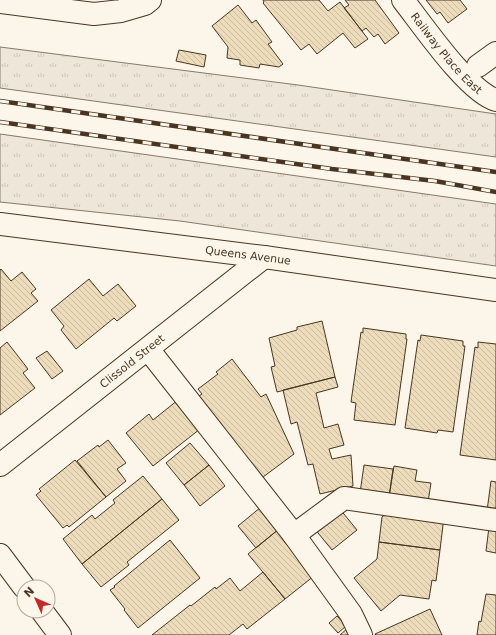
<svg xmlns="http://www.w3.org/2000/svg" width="496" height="635" font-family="'DejaVu Sans',sans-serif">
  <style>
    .grass { fill: url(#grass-tufts); stroke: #887966 }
    .building { fill: url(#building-back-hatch); stroke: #4a3520 }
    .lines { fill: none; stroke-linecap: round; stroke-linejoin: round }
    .minor-casing { stroke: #4a3520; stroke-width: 24 }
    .major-casing { stroke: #4a3520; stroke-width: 24 }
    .minor { stroke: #fbf6e9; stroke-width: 22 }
    .major { stroke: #fbf6e9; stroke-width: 22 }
    .rail-casing { stroke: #4a3520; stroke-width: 4.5 }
    .rail { stroke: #fbf6e9; stroke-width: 3; stroke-dasharray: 9; stroke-linecap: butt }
    .labels { text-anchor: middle; stroke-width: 3; stroke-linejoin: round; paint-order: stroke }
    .street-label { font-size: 11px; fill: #4a3520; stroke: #fbf6e9 }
  </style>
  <defs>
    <pattern id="grass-tufts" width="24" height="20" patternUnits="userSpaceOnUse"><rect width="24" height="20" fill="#ede6d9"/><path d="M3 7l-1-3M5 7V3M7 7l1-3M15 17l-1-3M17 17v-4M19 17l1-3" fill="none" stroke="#cdc6ba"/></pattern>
    <pattern id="building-back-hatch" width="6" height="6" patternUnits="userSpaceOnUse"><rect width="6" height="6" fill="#ecdcbc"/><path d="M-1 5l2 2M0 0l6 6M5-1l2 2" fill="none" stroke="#ccbda1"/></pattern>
  </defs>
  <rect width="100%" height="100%" fill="#fbf6e9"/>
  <path class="grass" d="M0 47 298 85 496 114V157L0 88Z
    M0 134 496 204V266L180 221 0 202Z"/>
  <path class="building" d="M263 0H319L328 11 340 2 368 39 355 48 343 33 317 54 309 44 301 50 263 3 264 2Z
    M345 0H375L399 33 385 44 378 34 374 37 366 28 362 31 344 8 349 5Z
    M426 0H460L467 9 448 23 440 12 437 14Z
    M238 5 252 23 256 20 272 42 268 44 283 64 279 67 260 64 259 68 240 65V60L227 58 228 47 212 26Z
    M179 50 206 55 204 67 176 61Z
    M1 269 11 281 22 272 36 289 31 293 38 301 0 331V270Z
    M89 279 103 296 118 284 136 306 117 321 114 318 76 349 61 330 64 326 51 310Z
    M322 321 335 377 277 392 271 367 275 366 269 338 297 330V327Z
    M363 328 406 334V339H407L395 425 354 420 356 403 351 402 361 332 363 333Z
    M421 335 463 341V346H465L453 432 438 430 437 433 405 428 418 340 420 341Z
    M7 342 28 369 23 373 35 388 0 415V348Z
    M478 342 496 344V460L460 455 475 347 478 348Z
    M47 351 63 371 52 379 36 358Z
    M232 359 261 397 266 394 294 454 259 480 219 428 222 425 199 396 202 394 198 389 218 374 216 372Z
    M335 377 338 387 316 393 324 428 338 424 344 445 329 449 332 459 351 455 353 486 320 494 313 464 308 465 297 422 291 424 283 390Z
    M178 400 200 429 153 466 126 433 149 414 153 420Z
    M108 440 126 463 117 469 126 481 106 497 77 461 98 445 99 447Z
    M190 443 209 465 184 485 166 463Z
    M75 460 106 497 69 527 67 525 63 528 36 495 41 491 39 489Z
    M209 465 225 486 200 506 184 485Z
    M364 465 393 469 389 497 360 493Z
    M394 466 417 470 415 481 431 483 428 502 389 497Z
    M143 476 162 499 82 564 63 539 92 515 95 519 115 503 113 500Z
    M491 481 496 482V512L487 511Z
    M162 499 179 520 127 562 129 565 101 587 82 564Z
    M261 507 279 529 256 548 238 526Z
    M339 508 357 530 332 550 314 528Z
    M390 511 444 517 440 550 379 542 382 517Z
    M489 527 496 528V553L486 551Z
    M279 529 314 576 285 599 248 554Z
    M170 540 200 578 138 628 124 610 125 609 110 590 115 587 114 586Z
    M379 542 440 550 436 581 432 580 429 599 400 595 381 611 354 578 377 559Z
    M263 572 285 599 247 629 243 624 229 635H152L190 605 191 606 215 587 216 589 230 578 240 591Z
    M486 594 496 595V635H477L479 621 481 622Z
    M430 609 442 635H375V634Z
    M337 616 346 626 338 633 329 623Z
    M349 627 353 635H340Z"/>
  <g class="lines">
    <defs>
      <g id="minor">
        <path id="s1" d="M403 0C422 24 468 92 496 100"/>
        <path d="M0 2 94 14 121 11 145 4 150 0"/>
        <path d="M478 66 496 53"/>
        <path id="s2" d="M0 224 264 257 496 290"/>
        <path d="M148 349 294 535 351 614 361 635"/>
        <path id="s3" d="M0 465 264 257"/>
        <path d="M294 535 344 498 496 520"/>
      </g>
      <path id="major" d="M0 555 24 587
        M42 611 60 635"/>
    </defs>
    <use href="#minor" class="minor-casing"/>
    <use href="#major" class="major-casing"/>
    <use href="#minor" class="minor"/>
    <use href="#major" class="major"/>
    <defs>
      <path id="rail" d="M0 101 496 172
        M0 122 332 169 435 181 496 192"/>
    </defs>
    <use href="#rail" class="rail-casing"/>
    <use href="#rail" class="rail"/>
  </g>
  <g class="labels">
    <g class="street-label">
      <text dy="4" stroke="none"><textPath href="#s1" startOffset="69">Railway Place East</textPath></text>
      <text dy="4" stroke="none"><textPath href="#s2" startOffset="250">Queens Avenue</textPath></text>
      <text dy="4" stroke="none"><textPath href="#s3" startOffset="168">Clissold Street</textPath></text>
    </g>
  </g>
  <g transform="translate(36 599) rotate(315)"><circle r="19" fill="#fbf6e9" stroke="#b4a999"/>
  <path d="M0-3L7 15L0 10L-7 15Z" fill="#c62828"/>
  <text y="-6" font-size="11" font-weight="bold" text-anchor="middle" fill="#4a3520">N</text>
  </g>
</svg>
